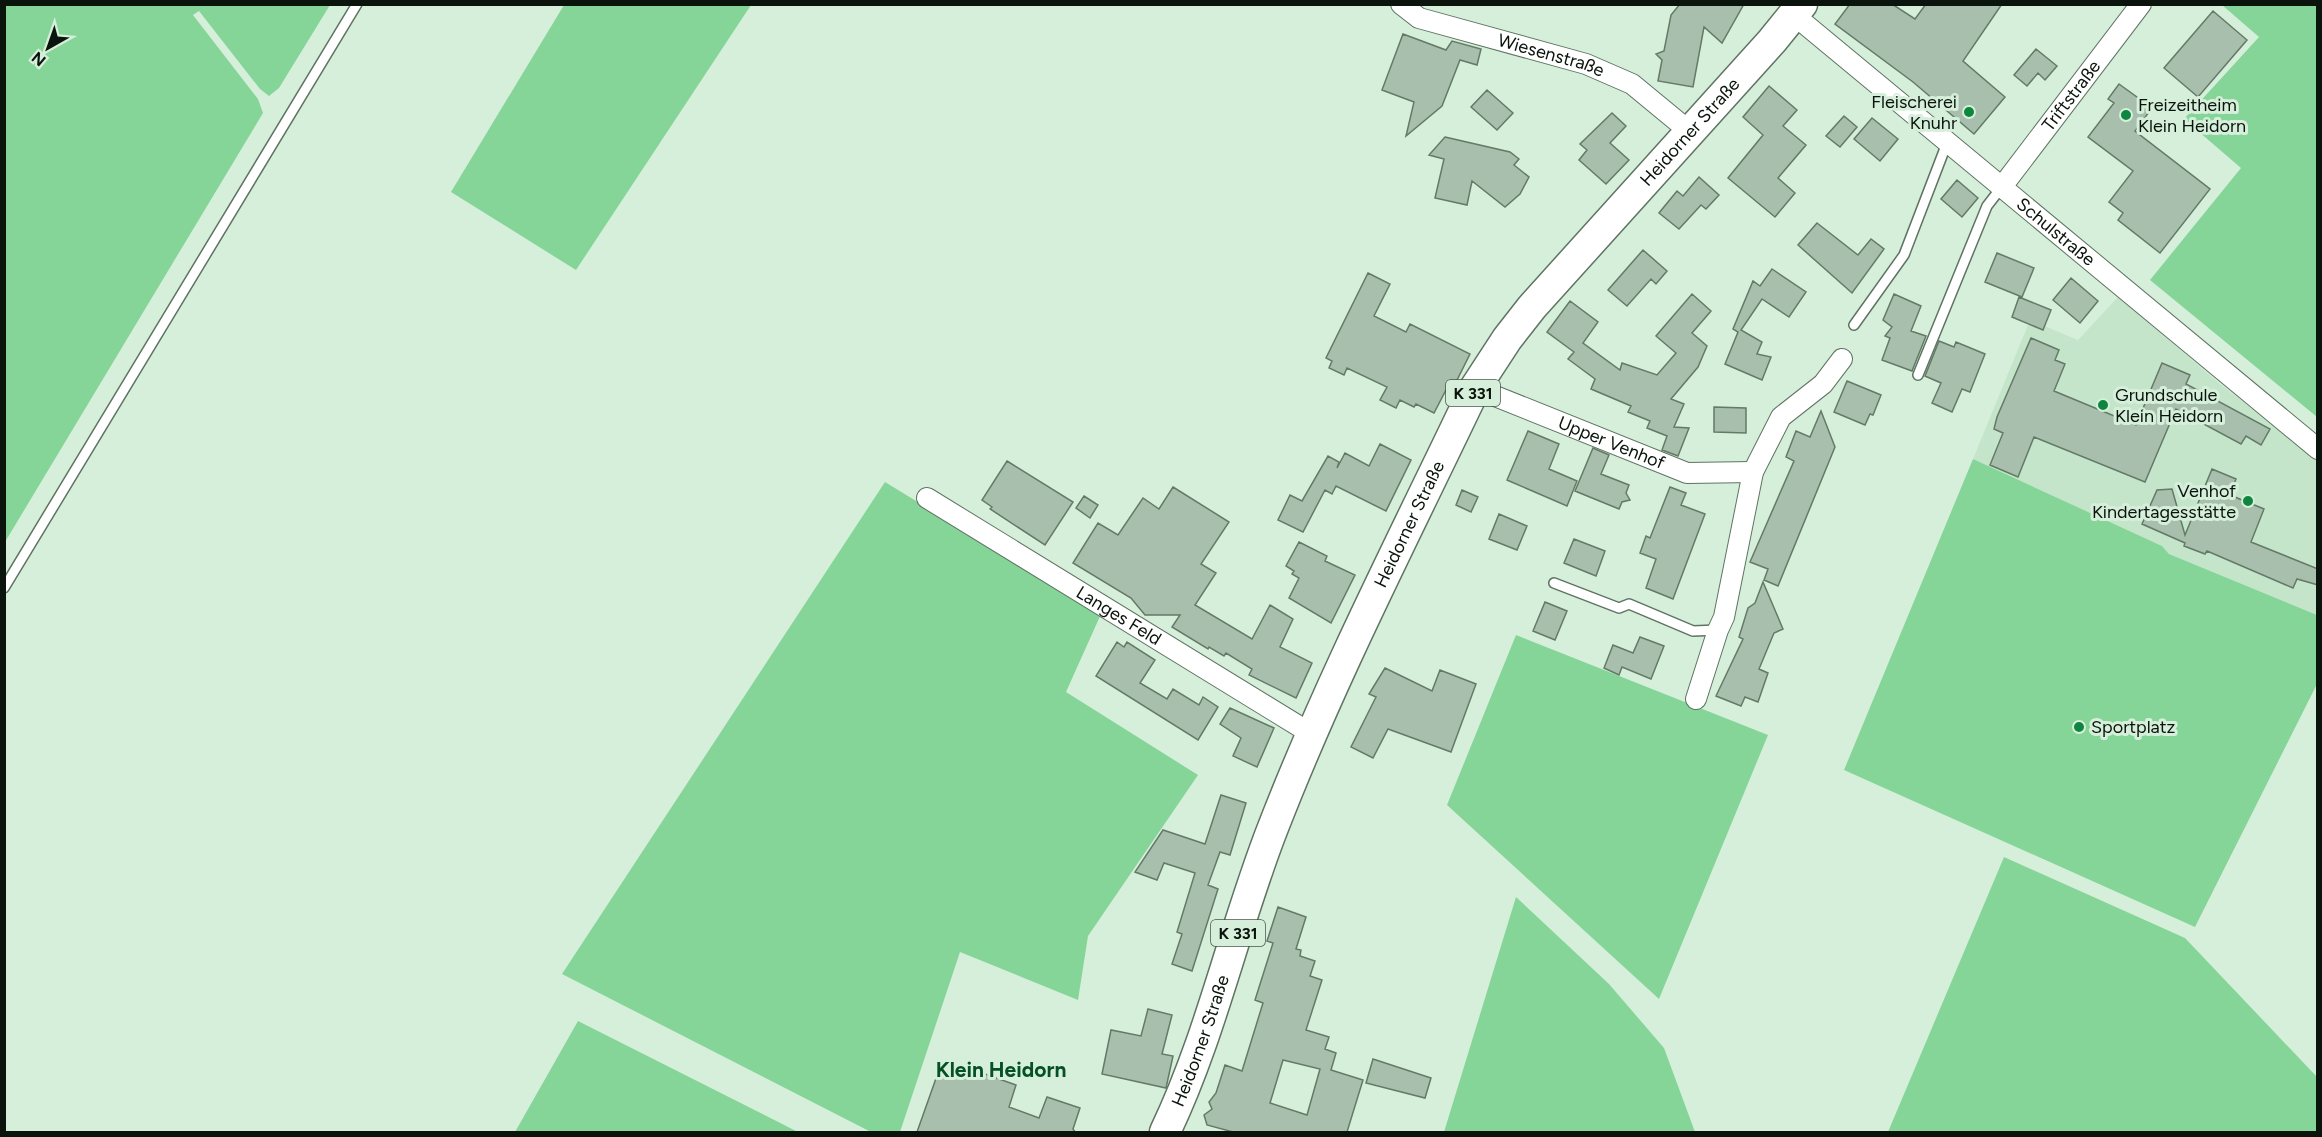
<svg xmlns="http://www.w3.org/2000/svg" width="2322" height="1137" font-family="Figtree,sans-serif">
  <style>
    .built { fill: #c5e5cb }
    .green { fill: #86d598 }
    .building { fill: #a7bfac; stroke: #637a67; stroke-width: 1.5; fill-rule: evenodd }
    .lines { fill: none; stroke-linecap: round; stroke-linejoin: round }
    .service-casing { stroke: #5e7462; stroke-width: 12 }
    .minor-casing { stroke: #5e7462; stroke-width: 22 }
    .primary-casing { stroke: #5e7462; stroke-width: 33 }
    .service { stroke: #fff; stroke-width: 9 }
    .minor { stroke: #fff; stroke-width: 20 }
    .primary { stroke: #fff; stroke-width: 30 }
    .poi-dot { fill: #0e8640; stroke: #d6efda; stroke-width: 2 }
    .labels { text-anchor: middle; stroke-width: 6; stroke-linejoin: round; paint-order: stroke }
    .shield { fill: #d6efda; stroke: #47554a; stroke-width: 1.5 }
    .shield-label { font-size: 16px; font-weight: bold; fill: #0a130c }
    .street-label { font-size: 18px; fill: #0a130c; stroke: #d6efda }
    .poi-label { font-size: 18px; fill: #0a130c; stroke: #d6efda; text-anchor: start }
    .quarter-label { font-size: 21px; font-weight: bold; fill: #055024; stroke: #d6efda }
  </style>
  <rect width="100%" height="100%" fill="#d6efda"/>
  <path class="built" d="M2118 297 2219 383 2317 460V615L2169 554 2162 546 1973 459 2030 320 2078 340Z"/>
  <path class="green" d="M5 4 330 5 279 88 269 96 260 89 199 11 193 15 258 99 263 113 5 542Z
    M564 5H751L576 270 451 192Z
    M2222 5H2317V417L2150 280 2241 168 2184 119 2259 37Z
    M1973 459 2162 546 2169 554 2317 615V684L2195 927 1844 770Z
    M885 482 1101 614 1066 692 1198 775 1088 936 1078 1000 960 952 900 1132H871L562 974Z
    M1516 635 1768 735 1659 999 1447 805Z
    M2004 857 2185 938 2317 1077V1132H1888Z
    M1516 897 1609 984 1664 1048 1695 1132H1444Z
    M578 1021 798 1132H515Z"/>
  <path class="building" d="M1680 4H1744L1722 43 1704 27 1693 87 1658 81 1662 60 1656 54 1664 51 1671 15Z
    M1850 4H1892L1915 19 1926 4H2002L1963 61 2005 97 1974 134 1913 82 1835 24Z
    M2213 11 2247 40 2198 97 2164 68Z
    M1403 34 1446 50 1452 41 1481 49 1477 65 1460 60 1442 106 1406 136 1414 102 1382 90Z
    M2036 49 2057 66 2045 80 2038 73 2027 86 2014 75Z
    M2119 84 2152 108 2135 131 2210 189 2160 253 2118 220 2123 213 2109 202 2133 171 2088 137 2114 103 2108 99Z
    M1769 86 1797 110 1783 126 1806 145 1778 178 1795 193 1775 217 1728 178 1763 135 1743 117Z
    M1487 90 1513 113 1497 130 1471 107Z
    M1612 113 1626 126 1610 143 1629 160 1606 184 1579 160 1587 150 1580 144Z
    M1844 116 1857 127 1840 147 1826 136Z
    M1872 118 1898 139 1880 161 1854 139Z
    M1445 137 1510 152 1519 159 1514 165 1529 177 1520 194 1505 207 1472 181 1467 205 1435 198 1444 159 1429 155Z
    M1699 177 1719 195 1706 209 1701 205 1679 229 1659 213 1677 191 1683 196Z
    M1957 180 1978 198 1962 217 1941 199Z
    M1817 223 1858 255 1871 239 1884 249 1852 293 1798 245Z
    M1643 250 1667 271 1656 284 1651 279 1627 306 1608 290Z
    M1997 253 2034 268 2022 297 1985 282Z
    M1772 269 1806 292 1789 317 1762 299 1741 330 1762 342 1757 354 1771 357 1762 380 1725 364 1738 332 1733 329 1753 281 1760 286Z
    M1368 273 1390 284 1374 316 1406 332 1410 324 1470 354 1451 392 1446 390 1434 413 1416 404 1414 407 1400 400 1396 408 1380 400 1387 387 1347 368 1344 375 1329 368 1332 361 1326 358Z
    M2071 278 2098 301 2080 323 2053 300Z
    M1692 294 1711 311 1692 333 1707 346 1698 367 1671 399 1684 404 1674 427 1689 428 1678 456 1662 450 1667 436 1647 428 1650 421 1628 412 1631 406 1591 389 1595 379 1568 359 1574 352 1547 332 1570 301 1598 322 1583 343 1620 370 1622 363 1657 375 1676 353 1656 336Z
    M1894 294 1921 306 1911 331 1926 336 1912 371 1882 360 1890 338 1885 336 1892 327 1883 320Z
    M2019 297 2051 310 2043 330 2012 317Z
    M2031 338 2059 350 2055 360 2065 364 2054 391 2136 425 2162 363 2190 375 2186 384 2270 429 2261 445 2246 436 2241 444 2176 409 2145 482 2034 437 2018 477 1990 465 2003 433 1994 429 1997 417Z
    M1939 341 1954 347 1956 342 1985 354 1970 392 1962 389 1952 412 1932 403 1941 383 1925 376Z
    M1847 381 1881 395 1873 415 1870 414 1865 425 1834 412Z
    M1714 407 1746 408V433L1714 432Z
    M1821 411 1835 447 1778 586 1764 580 1768 569 1750 562 1794 461 1786 457 1796 431 1810 437Z
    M1528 431 1559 444 1549 469 1577 481 1567 506 1507 480Z
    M1380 444 1411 460 1386 511 1336 486 1332 494 1325 490 1303 532 1278 520 1290 495 1302 501 1328 456 1339 462 1337 468 1345 453 1369 466Z
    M1593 448 1609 455 1601 474 1629 485 1626 493 1630 500 1622 502 1619 509 1575 491Z
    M1007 461 1073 502 1045 545 990 509 992 507 982 500Z
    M2212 469 2236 479 2230 495 2264 509 2251 542 2318 569V585L2297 579 2293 588 2207 551 2205 554 2184 546 2185 543 2142 524 2157 490 2172 489 2185 535Z
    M1173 487 1229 522 1201 564 1216 573 1195 605 1252 639 1270 605 1293 619 1280 647 1312 663 1296 698 1249 675 1252 669 1226 653 1224 656 1209 647 1208 649 1172 627 1180 615H1145L1131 598 1073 563 1098 523 1118 535 1143 498 1159 509Z
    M1670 487 1686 493 1681 505 1705 514 1673 599 1646 588 1656 559 1640 553 1646 536 1650 538Z
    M1462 490 1478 497 1471 512 1456 505Z
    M1084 496 1098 505 1090 518 1076 508Z
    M1499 514 1527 526 1517 550 1489 539Z
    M1574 539 1605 551 1596 576 1564 563Z
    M1299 542 1327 556 1325 561 1355 575 1331 623 1289 598 1299 578 1292 574 1294 571 1286 566Z
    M1763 582 1783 629 1774 633 1759 669 1768 673 1758 702 1745 697 1741 706 1716 696 1743 639 1739 637 1748 608 1755 603Z
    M1545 602 1567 611 1555 640 1533 631Z
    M1640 637 1664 646 1651 679 1622 667 1619 675 1604 668 1613 645 1633 653Z
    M1117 642 1124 647 1127 642 1155 660 1140 683 1167 699 1173 689 1199 705 1203 697 1218 707 1198 740 1096 676Z
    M1385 668 1432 691 1440 670 1476 684 1451 752 1388 729 1373 758 1351 747 1376 697 1369 694Z
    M1230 708 1274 728 1257 767 1233 756 1241 738 1220 724Z
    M1221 795 1246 803 1230 855 1220 852 1208 885 1218 889 1192 971 1172 964 1182 934 1177 932 1195 873 1164 863 1157 880 1135 872 1163 830 1205 844Z
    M1278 907 1306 917 1296 949 1301 950 1300 956 1315 961 1310 976 1322 980 1306 1030 1329 1037 1325 1049 1336 1053 1331 1070 1363 1080 1347 1132H1233L1207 1125 1204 1115 1212 1109 1209 1102 1216 1093 1225 1065 1242 1071 1263 1003 1255 1000 1273 943 1267 941ZM1283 1060 1320 1069 1307 1115 1270 1103Z
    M1148 1009 1172 1015 1162 1054 1173 1056 1166 1088 1102 1074 1111 1030 1141 1036Z
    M1373 1059 1431 1078 1425 1098 1366 1083Z
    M971 1069 1016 1085 1009 1107 1039 1118 1047 1097 1080 1108 1073 1129 1075 1132H917L939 1070 967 1079Z"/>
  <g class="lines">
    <defs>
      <path id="service" d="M1854 325 1904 255 1947 143
        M1918 375 1987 206 2001 188
        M1554 583 1619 608 1629 604 1693 631 1718 630
        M4 588 357 4"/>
      <g id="minor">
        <path id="s1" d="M1401 4 1419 18 1586 64 1632 84 1689 131"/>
        <path id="s2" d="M1794 15 2318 449"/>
        <path id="s3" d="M2001 188 2141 4"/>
        <path id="s4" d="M1475 388 1687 473 1753 472"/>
        <path id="s5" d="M927 498 1310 733"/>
        <path d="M1696 699 1718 630 1724 617 1753 472 1781 417 1823 384 1842 359"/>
      </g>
      <g id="primary">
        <path id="s6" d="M1165 1132C1212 1034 1234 926 1274 825 1332 676 1406 533 1475 388L1507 339 1532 307 1772 41 1802 4"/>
      </g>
    </defs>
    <use href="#service" class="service-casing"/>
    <use href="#minor" class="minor-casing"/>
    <use href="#primary" class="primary-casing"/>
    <use href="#service" class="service"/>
    <use href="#minor" class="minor"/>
    <use href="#primary" class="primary"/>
  </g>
  <g class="poi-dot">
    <circle cx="1969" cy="112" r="6"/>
    <circle cx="2126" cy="115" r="6"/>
    <circle cx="2103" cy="405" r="6"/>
    <circle cx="2248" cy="501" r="6"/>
    <circle cx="2079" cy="727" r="6"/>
  </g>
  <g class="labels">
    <g class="shield">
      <rect x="1446" y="380" width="54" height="26" rx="4.5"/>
      <rect x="1211" y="920" width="54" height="26" rx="4.5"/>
    </g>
    <g class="shield-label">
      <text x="1473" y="399">K 331</text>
      <text x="1238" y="939">K 331</text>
    </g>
    <g class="street-label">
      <text dy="6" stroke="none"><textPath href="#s1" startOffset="160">Wiesenstraße</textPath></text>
      <text dy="6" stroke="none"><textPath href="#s3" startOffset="116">Triftstraße</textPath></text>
      <text dy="6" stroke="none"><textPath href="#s6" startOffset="1142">Heidorner Straße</textPath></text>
      <text dy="6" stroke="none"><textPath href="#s2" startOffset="340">Schulstraße</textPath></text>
      <text dy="6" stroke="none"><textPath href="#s4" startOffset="147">Upper Venhof</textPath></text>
      <text dy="6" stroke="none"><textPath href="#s6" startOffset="656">Heidorner Straße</textPath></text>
      <text dy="6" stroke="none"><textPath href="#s5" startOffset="225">Langes Feld</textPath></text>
      <text dy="6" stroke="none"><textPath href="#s6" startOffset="98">Heidorner Straße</textPath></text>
    </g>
    <g class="poi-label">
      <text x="1957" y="108" text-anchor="end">Fleischerei<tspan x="1957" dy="21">Knuhr</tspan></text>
      <text x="2138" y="111">Freizeitheim<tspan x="2138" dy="21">Klein Heidorn</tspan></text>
      <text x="2115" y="401">Grundschule<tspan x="2115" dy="21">Klein Heidorn</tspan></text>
      <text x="2236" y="497" text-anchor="end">Venhof<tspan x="2236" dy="21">Kindertagesstätte</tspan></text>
      <text x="2091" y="733">Sportplatz</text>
    </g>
    <g class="quarter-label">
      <text x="1001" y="1077">Klein Heidorn</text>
    </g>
  </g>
  <rect width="2322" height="1137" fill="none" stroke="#0a130c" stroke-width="12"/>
  <g transform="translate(48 48) rotate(220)" stroke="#d6efda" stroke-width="4.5" paint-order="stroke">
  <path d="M0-4.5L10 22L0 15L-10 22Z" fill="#0a130c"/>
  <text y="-9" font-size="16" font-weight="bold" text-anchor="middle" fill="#0a130c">N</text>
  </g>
</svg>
